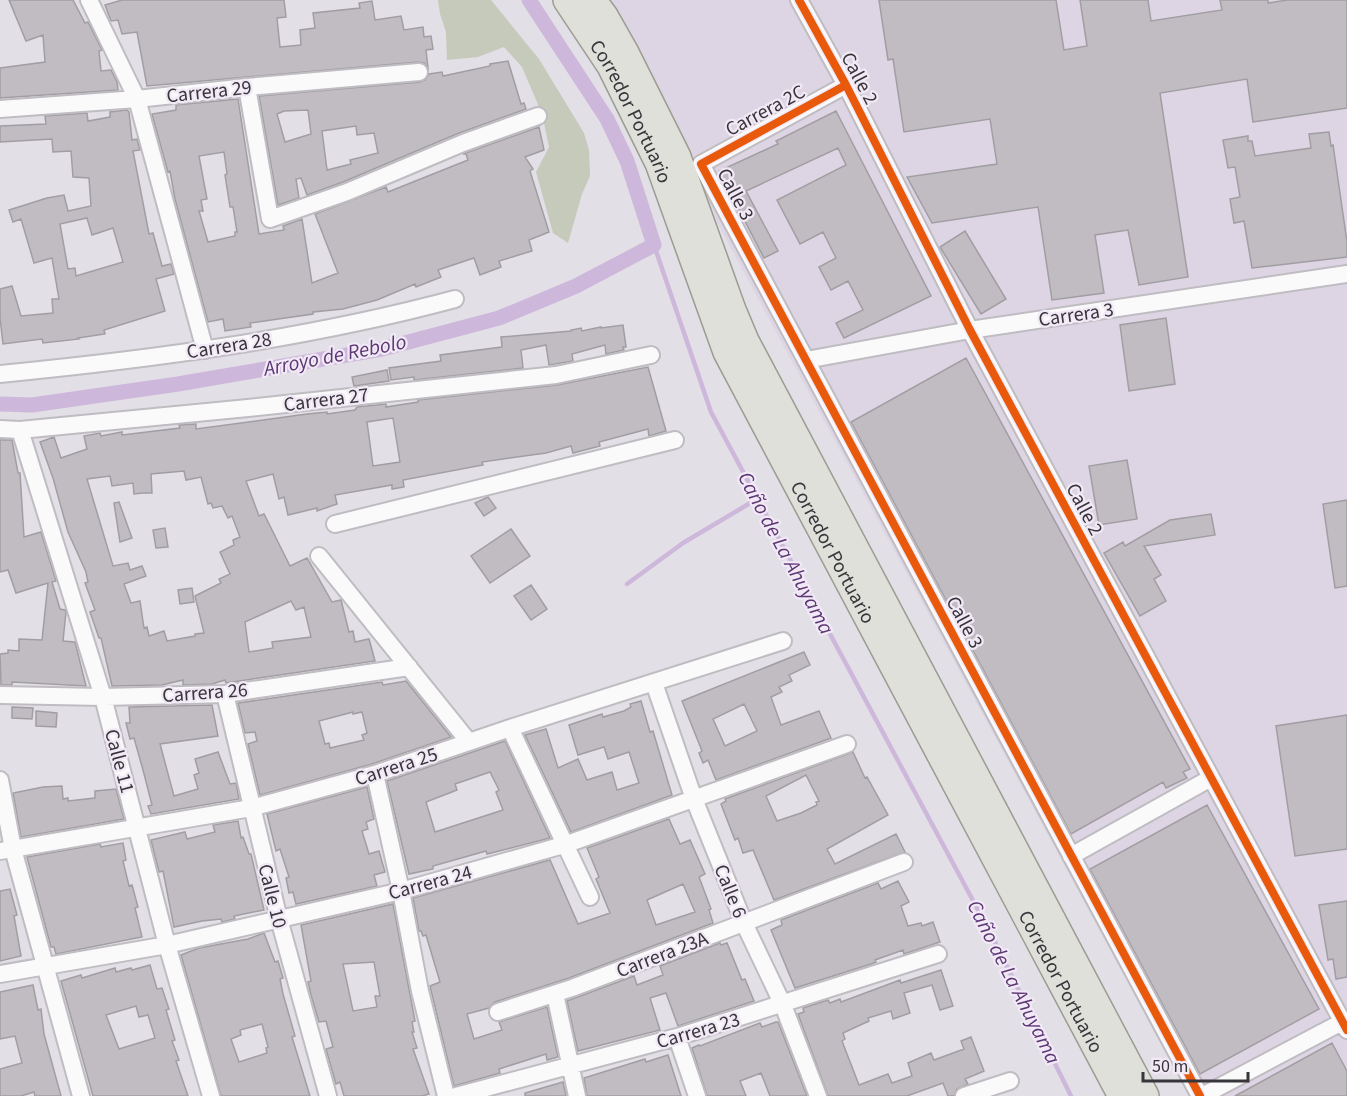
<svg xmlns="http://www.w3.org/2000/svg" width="1347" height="1096" font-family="'Source Sans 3',sans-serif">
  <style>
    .built { fill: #ddd5e3 }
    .green { fill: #c6caba }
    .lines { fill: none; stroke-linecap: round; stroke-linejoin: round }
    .stream { stroke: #cdb7db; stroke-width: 4.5 }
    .canal { stroke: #cdb7db; stroke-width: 15 }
    .building { fill: #c0bcc2; stroke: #a19ea3; stroke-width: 1.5; fill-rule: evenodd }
    .minor-casing { stroke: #bfbcc2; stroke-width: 20 }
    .primary-casing { stroke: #9b9c91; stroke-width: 30 }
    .minor { stroke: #fbfafb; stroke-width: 16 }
    .primary { stroke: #dfe0d9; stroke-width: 27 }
    .cycleway-casing { stroke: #f1e9f6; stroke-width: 11 }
    .cycleway { stroke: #e8590c; stroke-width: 8 }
    .labels { text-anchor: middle; stroke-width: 4.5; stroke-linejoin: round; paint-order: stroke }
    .street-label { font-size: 20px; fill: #38353b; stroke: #f1e9f6 }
    .water-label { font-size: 21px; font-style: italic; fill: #5d3773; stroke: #f1e9f6 }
  </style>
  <rect width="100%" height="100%" fill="#e3dfe6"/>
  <path class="built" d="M603 0H1347V1096H1189L701 193Z"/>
  <path class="green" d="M438 0H491L539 59 584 133 589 150 590 176 582 194 568 243 553 233 536 172 549 147 542 114 522 67 504 47 478 57 447 60 446 32 440 14Z"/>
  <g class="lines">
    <path class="stream" d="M654 245 711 412 992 936 1071 1096
      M627 584 683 543 757 499"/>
    <path class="canal" d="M0 404 32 405 178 384 382 349 499 318 576 286 654 245 627 161 607 119 529 0"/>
  </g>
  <path class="building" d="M9 0H73L85 23 88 22 102 50 99 51 101 71 111 70 117 82 118 90 0 98V68L45 62 43 35 26 41Z
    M122 0H284L286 17 277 18 280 47 301 45 300 30 315 28 313 13 360 8 359 3 372 1 375 20 401 16 404 30 423 27 424 37 431 36 433 49 426 50 428 68 424 63 418 62 147 86 137 32 122 34 118 20 111 21 105 5Z
    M879 0H1056L1064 50 1087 46 1080 0H1148L1151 21 1222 10 1220 0H1268V3L1287 0H1347V108L1253 122 1247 79 1160 93 1188 277 1139 285 1128 230 1095 235 1104 293 1052 300 1038 207 932 223 907 177 997 164 990 119 904 132 893 59 888 60Z
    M508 61 521 104 524 103 526 109 459 133 343 182 307 195 301 178 296 179 299 198 278 205 259 96 420 82 425 80 429 74 442 72 443 76 490 66V64ZM308 110 311 134 285 142 277 114 284 111ZM356 126 357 135 374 133 378 153 350 160 351 164 327 170 322 131Z
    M238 99 259 234 284 230 283 226 302 219 312 283 338 273 315 214 386 187 388 192 468 160 466 154H463L539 127 544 150 525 157 533 169 530 171 549 232 529 240 532 251 499 261 501 267 480 275 474 258 438 270 441 277 416 287 415 284 377 300 343 309 313 312V314L250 323 251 327 225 331 223 319 208 322 175 199 170 171 168 172 152 114 176 110V105ZM224 152 227 174 225 175 230 207H233L237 232H235V236L208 242 199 211H203L201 200 207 199 199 156Z
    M127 110 129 112 132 140 137 139 140 150 133 151 149 234 153 233 162 266 171 264 174 274 156 279 165 311 104 330 105 334 78 338 79 339 43 343 42 339 3 344 0 318V289L12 286 21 316 53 313 52 299H59L52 258 34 263 21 219 13 222 9 210 47 198 64 195 68 211 91 206 89 178 73 177 71 151 53 152 52 139 0 142V126L46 124 45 116 87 113 88 121 110 117V112ZM87 218 92 235 113 228 123 262 76 276 75 268 68 269 60 224Z
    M836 111 931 296 844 338 836 323 863 310 848 281 831 290 819 267 836 258 823 232 800 244 777 200 846 165 838 148 746 191 778 251 764 258 719 171 778 144 776 141Z
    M1329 132 1331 146 1333 145 1347 242V257L1252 268 1244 221 1234 223 1230 199 1240 197 1235 167 1228 168 1223 140 1248 136V141H1252L1255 156 1311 148 1309 134Z
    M965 231 1006 299 981 314 940 247Z
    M1166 318 1175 384 1129 391 1120 325Z
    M623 325 626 347H623L624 350 606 354 605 345 572 354 573 361 549 365 546 345 521 350 523 368 414 380V377L391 380 389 368 441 361 440 355 502 347 501 337 571 331V330L581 328 582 331 601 327V328Z
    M966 358 1190 769 1183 772 1187 778 1166 788 1163 782 1071 834 851 422Z
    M648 367 666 431 649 436 648 429 599 442 600 446 573 453 571 446 546 453 482 462 483 465 403 480 404 487 392 489V485L335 495 337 504 317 511V508L288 515 284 497 279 499 273 474 246 481 259 516 264 514 290 566 307 558 332 602 341 600 349 632 353 631 355 642 369 639 375 661 226 683 225 680 212 684 183 685V680L162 685 112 686 101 638H99L90 612 95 610 85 583 88 582 86 572 68 532 53 478 40 442 54 437 61 458 87 449 84 436 100 433 101 436 122 432V435L180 428 179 425 196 424V429L307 414 327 412V414L355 410 357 407 386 404V407L418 402V400L557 385ZM393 418 400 462 373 466 367 422ZM184 471 186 480 201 477 208 504 211 503 213 508 222 506 228 518 232 516 240 537 233 540 234 545 220 552 230 574 219 579 221 583 195 596 204 633 195 634V636L167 641 164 631 149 636 147 627 144 628 140 601 131 603 124 584 146 576 142 566 130 570 128 563 113 566 87 479 110 476 112 486 133 483 134 494 143 493H152L151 474ZM291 601 296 610 304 607 311 637 272 642 273 648 249 652 245 622Z
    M387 370 389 381 354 386 352 377Z
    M0 440H12L18 473H20L24 537 41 532 56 581 52 582 60 609 65 610 66 612 63 641 75 642 86 686 12 682V685H1L0 654 8 653V650L19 651V639L42 640 48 583 16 593 8 570 0 572Z
    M1127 460 1137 519 1099 525 1089 466Z
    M488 497 496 508 484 516 475 503Z
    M1347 500V586L1335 588 1323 504Z
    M119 502 132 538 120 542 114 503Z
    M1211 514 1215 535 1144 546 1161 575 1154 579 1166 601 1140 616 1104 553 1123 542 1125 546 1170 520Z
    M165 528 168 547 156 548 153 530Z
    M511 529 530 556 490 583 471 556Z
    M531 585 547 609 531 620 514 596Z
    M192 588 194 602 180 604 178 590Z
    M804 652 810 665 789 675 792 681 779 687 782 692 771 697 781 725 819 711 831 738 716 780 708 760 703 763 699 753 702 751 682 701ZM744 704 757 731 725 746 713 719Z
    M406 681 451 737 372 764 260 795 248 744 257 741 255 732 245 733 238 703 382 682 383 685ZM353 712V714L362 712 367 733 362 735 364 740 330 748 329 743 325 744 319 721Z
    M641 701 650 732 653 731 672 795 571 832 525 735 546 729 558 768 578 759 587 780 612 772 617 790 639 783 629 752 608 759 604 747 578 755 569 725 602 714 603 717 624 711 631 707 630 704Z
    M212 705 218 736 160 744 174 796 198 789 194 775 199 773 195 759 218 752 230 784 236 783 239 799 151 814 148 806 152 805 143 770 134 738 130 739 126 723H130L129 707Z
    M12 707 33 708 32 719 12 718Z
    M36 711 57 713 56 727 36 726Z
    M1347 715V849L1295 856 1276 726Z
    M505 741 550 838 487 854 486 851 433 866V869L409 874 387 781ZM490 772 499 790 496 792 503 810 435 832 426 802 457 790 455 784Z
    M853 752 865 778 867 777 888 815 827 849 835 864 896 834 905 852 774 900 753 850 743 853 738 838 735 840 721 804 726 801 725 799ZM806 775 819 801 816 802 817 805 801 813 777 821 766 796Z
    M62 786 63 799 68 798V801L95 798V791L116 789 124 819 21 837 13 793 43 787Z
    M367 787 374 819 366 822 368 829 362 831 369 854 379 851 385 872 374 875 377 886 296 904 293 892 289 893 286 878 289 877 280 849 276 851 267 814Z
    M1207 805 1319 1009 1200 1074 1090 869Z
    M669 819 680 844 690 840 705 874 699 877 711 909 709 910 713 923 569 978 495 1002 489 1008 467 1014 474 1039 502 1030 499 1022 547 1007 558 1057 547 1060 546 1054 499 1069 500 1073 454 1086 430 986 440 982 426 935 423 936 421 931H419L413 898 550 860 578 924 610 913 596 879 599 877 587 848ZM683 884 695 912 656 925 647 900Z
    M238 821 241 838 243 837 249 854H251L264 910 234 916 235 919 222 922 221 919 202 921 174 927 163 871 159 872 151 840 185 832 187 839 215 832 213 825Z
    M123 843 126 860 123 861 129 886 132 885 138 907 135 908 142 937 56 954 54 947H51L27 857 100 844 101 847Z
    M898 881 909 902 901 906 908 926 921 923 922 926 933 922 940 942 904 954 903 950 875 960 876 962 871 964 795 988 771 930 782 925 781 920 878 883 881 889Z
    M10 889 17 915 14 916 21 956 0 961V891Z
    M1347 901V977L1336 979 1333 959 1328 960 1319 905Z
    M393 904 415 1021 412 1022 414 1032H412L417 1048 413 1049 429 1094 422 1096H344L340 1082 336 1084 326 1049 333 1047 326 1021 319 1022 311 995 308 982 311 981 301 925ZM374 962 380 996H375L377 1007 353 1011 343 964Z
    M264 933 275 962 278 961 283 978 280 979 283 994 295 1036 292 1037 310 1096H221L181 955 199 948 248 939ZM262 1024 268 1047 266 1048 267 1053 239 1062 231 1039 241 1035 240 1030Z
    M720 943 721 945 727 943 742 980 745 979 754 1001 678 1026 666 993 650 998 660 1030 578 1051 567 1001 634 976 637 985 663 975 660 966Z
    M150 965 157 989 162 988 169 1009 166 1010 175 1040 172 1041 179 1060 176 1061 188 1096H93L61 981 81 975 82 978 115 968 116 972 131 968 132 970ZM136 1006 139 1017 148 1015 155 1038 119 1049 106 1015Z
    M941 970 953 1006 940 1010 932 985 904 993 910 1013 893 1019 891 1011 868 1018 869 1021 843 1033 845 1039 842 1041 859 1085 888 1074 892 1083 912 1076 908 1063 931 1053 934 1060 964 1049 961 1041 971 1037 984 1071 965 1079 968 1084 957 1089 954 1096H948L943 1083 907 1096H828L798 1014 804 1012 803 1008 828 1000 830 1003 840 999 841 1002 900 980 901 983Z
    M33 985 38 1010 41 1009 44 1034 61 1096H35L34 1092 21 1096H0V1069L22 1063 15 1036 0 1039V992Z
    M776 1022H778L807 1096H770L761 1073 740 1081 746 1096H707L692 1048 699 1045 700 1046 760 1023 762 1027Z
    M1332 1043 1347 1071V1096H1235Z
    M668 1055 681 1096H587L584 1078 645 1059 646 1062Z
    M563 1082 566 1096H525V1093Z"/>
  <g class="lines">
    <defs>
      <path id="minor" d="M89 0 137 99 205 350
        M799 0 846 85 970 330 1347 1030
        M846 85 701 164 1200 1096
        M247 87 270 219 347 192 463 143 538 116
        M0 109 137 99 247 87 419 72
        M806 360 970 330 1347 274
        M0 374C153 359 306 339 455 299
        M0 429 20 430 248 408 556 375 651 355
        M20 430 103 697 167 945 211 1096
        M335 524 675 440
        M319 556 469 742
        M654 683 694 799 744 923 783 1005 818 1096
        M225 694 279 919 328 1096
        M0 695 103 697 225 694 409 667
        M510 728 590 897
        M375 774 401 891 420 991 446 1096
        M0 780 13 849 81 1096
        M0 851 251 808 375 774 510 728 783 641
        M1071 856 1211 778
        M0 974 167 945 401 891 567 844 847 744
        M555 994 577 1096
        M498 1012 572 988 904 862
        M677 1037 697 1096
        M456 1096 677 1037 938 954
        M964 1096 1010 1081
        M1202 1096 1342 1022"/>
      <g id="primary">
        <path id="s1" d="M567 0 611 66 659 163 727 352 1122 1096"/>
        <path d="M592 0 604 16 625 53 677 157 732 310 745 341 1145 1096"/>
      </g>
    </defs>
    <use href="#minor" class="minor-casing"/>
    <use href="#primary" class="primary-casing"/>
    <use href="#minor" class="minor"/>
    <use href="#primary" class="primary"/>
    <defs>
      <path id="cycleway" d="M799 0 846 85 970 330 1347 1030
        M846 85 701 164 1200 1096"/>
    </defs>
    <use href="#cycleway" class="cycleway-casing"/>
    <use href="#cycleway" class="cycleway"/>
  </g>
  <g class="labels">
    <g class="street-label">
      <text transform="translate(860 78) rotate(62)" y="7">Calle 2</text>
      <text transform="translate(209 91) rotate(-6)" y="7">Carrera 29</text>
      <text transform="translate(765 110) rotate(-28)" y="7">Carrera 2C</text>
      <text dy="7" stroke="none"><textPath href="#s1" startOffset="129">Corredor Portuario</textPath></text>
      <text transform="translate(736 194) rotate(62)" y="7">Calle 3</text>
      <text transform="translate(1076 314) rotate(-8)" y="7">Carrera 3</text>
      <text transform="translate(229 345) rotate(-9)" y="7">Carrera 28</text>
      <text transform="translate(326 399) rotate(-7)" y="7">Carrera 27</text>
      <text transform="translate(1085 509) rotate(62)" y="7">Calle 2</text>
      <text dy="7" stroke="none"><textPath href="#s1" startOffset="615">Corredor Portuario</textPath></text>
      <text transform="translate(965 622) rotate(62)" y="7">Calle 3</text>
      <text transform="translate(205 692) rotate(-4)" y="7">Carrera 26</text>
      <text transform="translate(120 761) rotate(75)" y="7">Calle 11</text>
      <text transform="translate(396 766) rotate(-18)" y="7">Carrera 25</text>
      <text transform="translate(430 882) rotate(-15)" y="7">Carrera 24</text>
      <text transform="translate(731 891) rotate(68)" y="7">Calle 6</text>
      <text transform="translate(273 896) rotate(76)" y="7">Calle 10</text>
      <text transform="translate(662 954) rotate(-21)" y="7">Carrera 23A</text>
      <text dy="7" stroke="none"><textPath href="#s1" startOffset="1101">Corredor Portuario</textPath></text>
      <text transform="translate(698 1030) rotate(-16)" y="7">Carrera 23</text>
    </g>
    <g class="water-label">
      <text transform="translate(335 355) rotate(-11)" y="7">Arroyo de Rebolo</text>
      <text transform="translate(786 553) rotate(62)" y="7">Caño de La Ahuyama</text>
      <text transform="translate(1014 982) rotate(63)" y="7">Caño de La Ahuyama</text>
    </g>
  </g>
  <path d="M1143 1072v9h105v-9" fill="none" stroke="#38353b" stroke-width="3"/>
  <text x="1152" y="1072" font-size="18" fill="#38353b" stroke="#f1e9f6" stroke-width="4.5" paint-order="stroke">50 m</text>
</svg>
